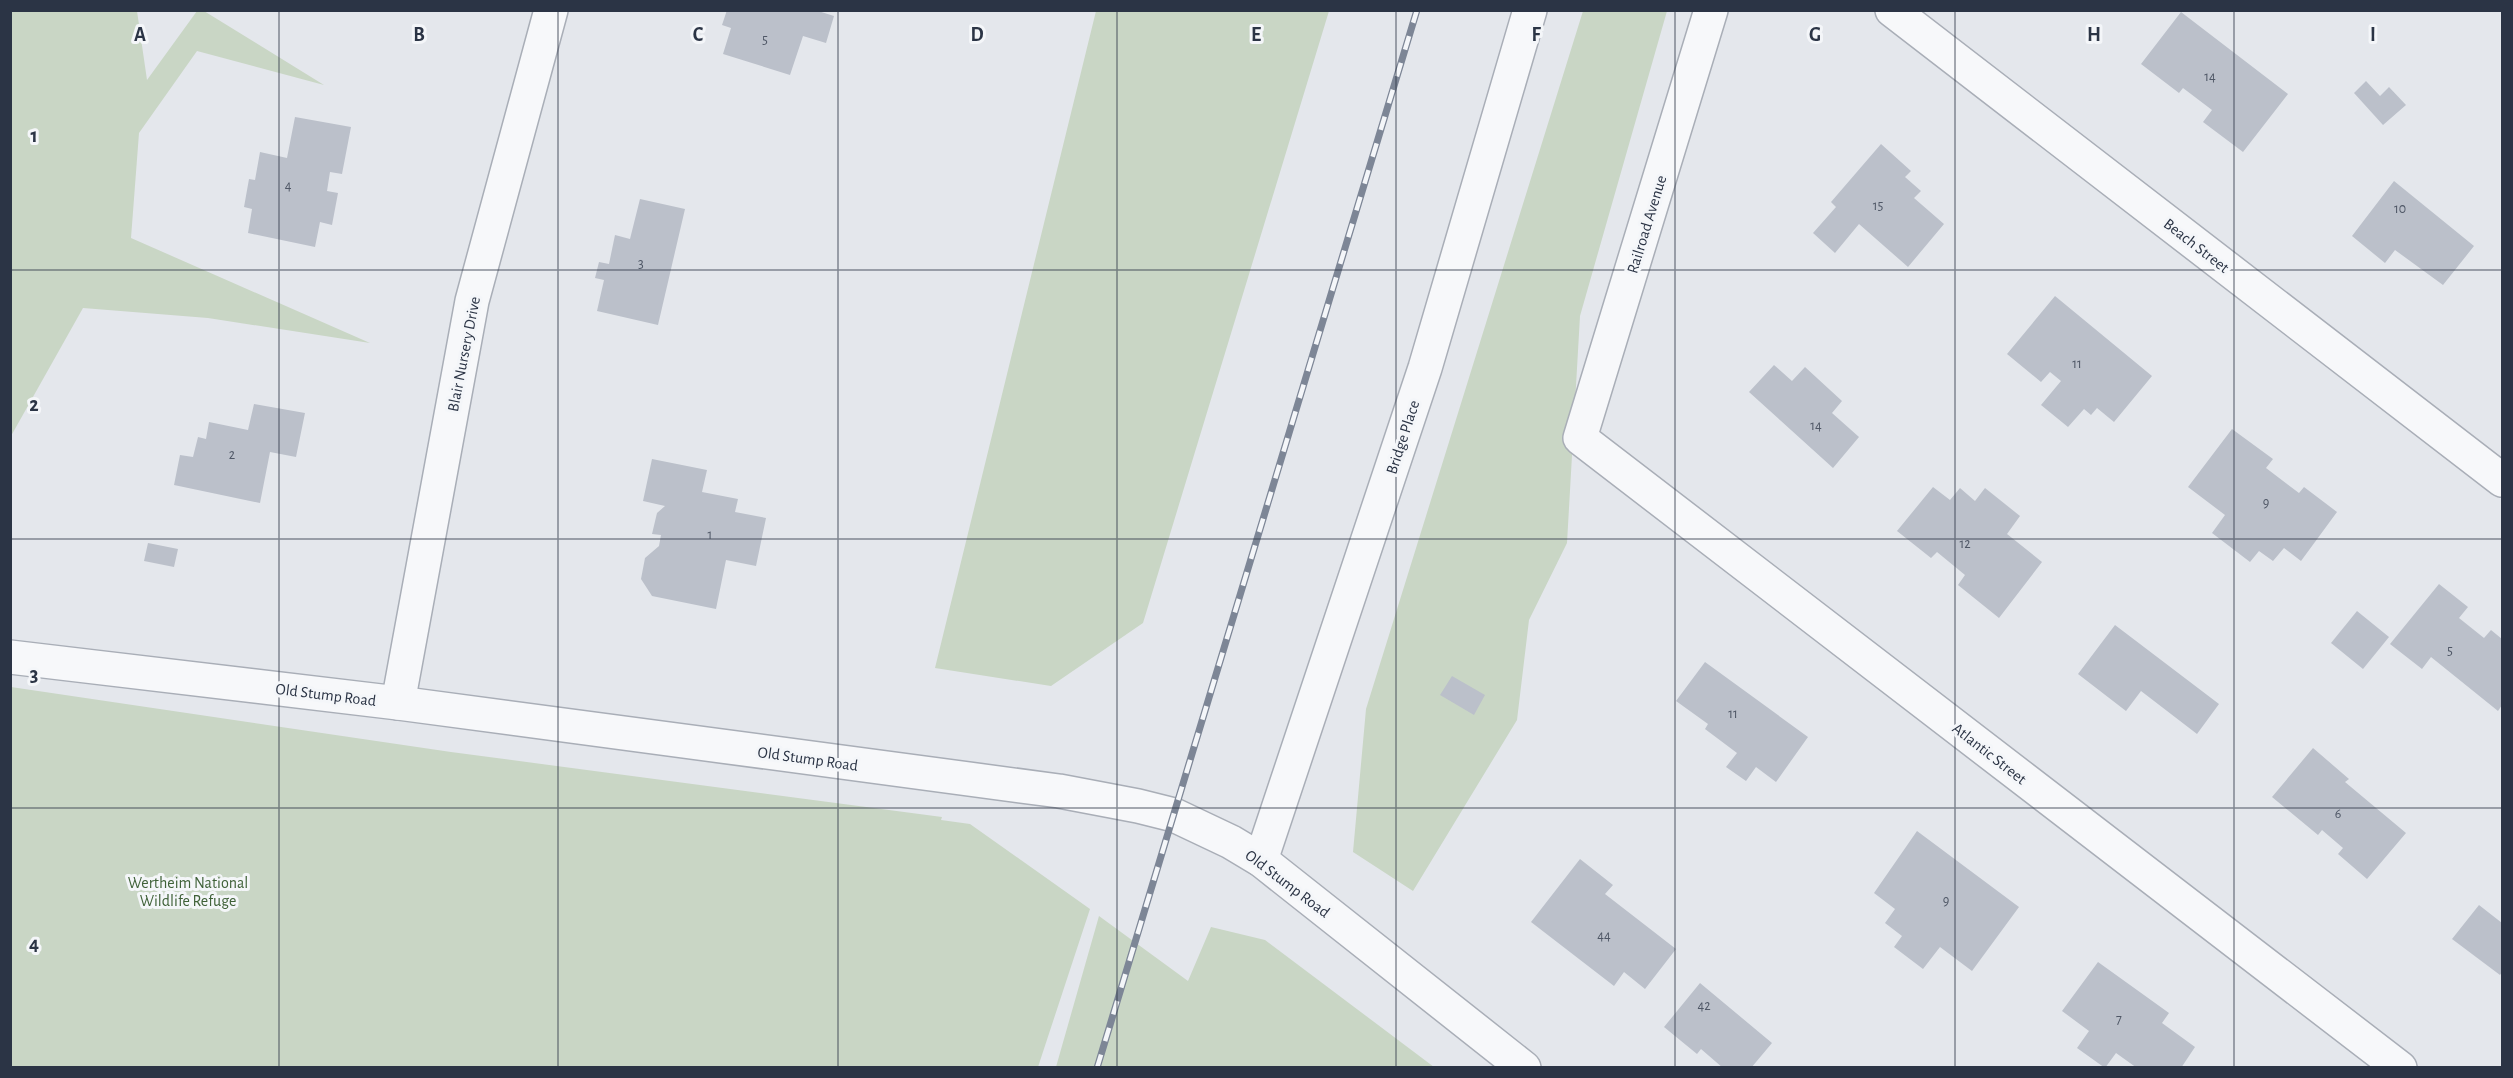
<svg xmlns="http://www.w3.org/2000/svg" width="2513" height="1078" font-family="'Alegreya Sans',sans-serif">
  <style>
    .green { fill: #c9d6c5 }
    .building { fill: #bbc0ca }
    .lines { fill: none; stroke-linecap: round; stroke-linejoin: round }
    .minor-casing { stroke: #a9aeb7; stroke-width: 36 }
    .tertiary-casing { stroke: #a9aeb7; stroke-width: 36 }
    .minor { stroke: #f7f8fa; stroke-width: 33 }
    .tertiary { stroke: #f7f8fa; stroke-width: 33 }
    .rail-casing { stroke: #7d8696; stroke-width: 7 }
    .rail { stroke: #f4f6f9; stroke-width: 4.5; stroke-dasharray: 14; stroke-linecap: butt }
    .grid { fill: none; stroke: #2b3445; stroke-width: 1.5; stroke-opacity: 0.55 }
    .labels { text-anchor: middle; stroke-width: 6; stroke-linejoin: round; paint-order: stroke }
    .number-label { font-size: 14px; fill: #4f5766 }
    .street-label { font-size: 16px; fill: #2b3445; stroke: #f4f6f9 }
    .park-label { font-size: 16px; fill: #3f6138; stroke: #f4f6f9 }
    .grid-label { font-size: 20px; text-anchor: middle; font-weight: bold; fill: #2b3445; stroke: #f4f6f9; stroke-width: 6; stroke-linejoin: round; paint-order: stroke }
  </style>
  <rect width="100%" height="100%" fill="#e4e7ec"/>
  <path class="green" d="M11 10 137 11 147 80 197 11H204L324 85 197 51 139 133 131 238 370 343 208 318 83 308 11 436Z
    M1096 11H1329L1143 623 1051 686 935 668Z
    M1583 11H1667L1580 316 1567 543 1529 620 1517 720 1413 891 1353 852 1366 709Z
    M11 687 451 752 942 817 941 820 970 824 1090 909 1038 1067H11Z
    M1099 916 1188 981 1211 927 1265 940 1434 1067H1056Z"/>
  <path class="building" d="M727 10H815L834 16 826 43 803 36 790 75 723 54 731 28 722 25Z
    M2181 12 2288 94 2243 152 2203 122 2212 110 2183 88 2179 93 2141 64Z
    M2366 81 2380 96 2389 87 2406 105 2383 125 2354 93Z
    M295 117 351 127 342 174 330 172 327 191 338 193 332 225 320 222 315 247 248 233 252 209 244 207 249 179 255 180 260 152 287 158Z
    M1881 144 1911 171 1905 177 1921 191 1914 198 1944 224 1908 267 1859 224 1835 253 1813 233 1836 207 1831 202Z
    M2394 181 2474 246 2443 285 2395 250 2385 263 2352 236Z
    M640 199 685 209 658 325 597 311 604 280 595 278 599 262 609 264 615 235 630 239Z
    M2055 296 2152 376 2114 422 2097 408 2091 415 2084 409 2068 427 2041 405 2061 381 2050 372 2041 382 2007 354Z
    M1774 365 1792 381 1805 367 1842 401 1832 413 1859 437 1833 468 1749 392Z
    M254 404 305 413 296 457 270 452 260 503 174 485 180 455 193 457 198 437 206 439 209 422 248 430Z
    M2232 429 2273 459 2266 468 2299 493 2304 487 2337 512 2301 561 2284 548 2273 561 2259 551 2250 562 2212 533 2225 515 2188 487Z
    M652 459 707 470 702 492 738 499 735 512 766 518 756 566 726 560 716 609 652 596 641 579 645 558 659 546 661 535 652 534 657 513 665 506 643 501Z
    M1933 487 1950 500 1960 488 1975 501 1985 488 2020 516 2007 534 2042 562 1999 618 1958 585 1965 575 1937 552 1931 558 1897 531Z
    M148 543 178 549 174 567 144 561Z
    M2439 584 2468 607 2459 618 2484 638 2491 630 2502 639V705L2498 711 2431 657 2422 669 2390 644Z
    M2357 611 2389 637 2363 669 2331 643Z
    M2115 625 2219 704 2197 734 2141 691 2126 711 2078 674Z
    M1705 662 1808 737 1776 782 1756 767 1746 781 1726 767 1737 753 1705 729 1708 724 1676 701Z
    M1452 676 1485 695 1474 715 1440 695Z
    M2313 748 2349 779 2345 782 2406 833 2367 879 2338 854 2343 848 2322 830 2318 835 2272 797Z
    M1917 831 2019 907 1972 971 1940 947 1923 969 1894 947 1902 936 1885 923 1895 909 1874 893Z
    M1580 859 1613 885 1605 894 1676 949 1645 989 1624 972 1614 986 1531 922Z
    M2479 905 2502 923V972L2500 975 2452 939Z
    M2098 962 2169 1013 2162 1023 2195 1047 2181 1068H2137L2116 1053 2105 1068 2077 1048 2089 1031 2062 1011Z
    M1700 983 1772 1043 1751 1068H1723L1701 1049 1697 1054 1664 1027Z"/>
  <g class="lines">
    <defs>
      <path id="minor" d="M1711 10 1580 438 2400 1068
        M1892 10 2502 480
        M398 703 472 301 551 10
        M1261 860 1425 368 1530 10"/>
      <path id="tertiary" d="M10 657 398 703 1059 791 1138 806 1174 815 1231 842 1261 860 1524 1068"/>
    </defs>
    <use href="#minor" class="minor-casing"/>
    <use href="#tertiary" class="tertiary-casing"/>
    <use href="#minor" class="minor"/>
    <use href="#tertiary" class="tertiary"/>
    <defs>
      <path id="rail" d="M1097 1068 1417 10"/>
    </defs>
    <use href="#rail" class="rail-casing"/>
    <use href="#rail" class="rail"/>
  </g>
  <path class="grid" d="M279 10V1068M558 10V1068M838 10V1068M1117 10V1068M1396 10V1068M1675 10V1068M1955 10V1068M2234 10V1068M10 270H2502M10 539H2502M10 808H2502"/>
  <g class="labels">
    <g class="number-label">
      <text x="765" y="44">5</text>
      <text x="2210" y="81">14</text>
      <text x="288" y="190">4</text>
      <text x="1878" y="210">15</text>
      <text x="2400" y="213">10</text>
      <text x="641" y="268">3</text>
      <text x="2077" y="368">11</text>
      <text x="1816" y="430">14</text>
      <text x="232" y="459">2</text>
      <text x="2266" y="507">9</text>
      <text x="710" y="539">1</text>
      <text x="1965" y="548">12</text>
      <text x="2450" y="655">5</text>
      <text x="1733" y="718">11</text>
      <text x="2338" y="818">6</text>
      <text x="1946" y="905">9</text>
      <text x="1604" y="940">44</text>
      <text x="1704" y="1010">42</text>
      <text x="2119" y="1023">7</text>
    </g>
    <g class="street-label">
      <text transform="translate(1646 224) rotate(-73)" y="6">Railroad Avenue</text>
      <text transform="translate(2197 245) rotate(38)" y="6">Beach Street</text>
      <text transform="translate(463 354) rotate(-79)" y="6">Blair Nursery Drive</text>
      <text transform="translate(1402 437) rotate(-72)" y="6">Bridge Place</text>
      <text transform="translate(326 694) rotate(7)" y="6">Old Stump Road</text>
      <text transform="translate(1990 753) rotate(38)" y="6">Atlantic Street</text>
      <text transform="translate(808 758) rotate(8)" y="6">Old Stump Road</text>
      <text transform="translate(1288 883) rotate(37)" y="6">Old Stump Road</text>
    </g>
    <g class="park-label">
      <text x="188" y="888">Wertheim National<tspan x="188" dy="18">Wildlife Refuge</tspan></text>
    </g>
  </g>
  <g class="grid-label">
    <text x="140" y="41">A</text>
    <text x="419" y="41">B</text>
    <text x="698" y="41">C</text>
    <text x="977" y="41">D</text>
    <text x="1256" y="41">E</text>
    <text x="1536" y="41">F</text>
    <text x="1815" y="41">G</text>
    <text x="2094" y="41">H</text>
    <text x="2373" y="41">I</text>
    <text x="34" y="142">1</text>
    <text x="34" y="411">2</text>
    <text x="34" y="681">3</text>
    <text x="34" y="950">4</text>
  </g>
  <rect width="2513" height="1078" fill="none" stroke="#2b3445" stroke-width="24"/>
</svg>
